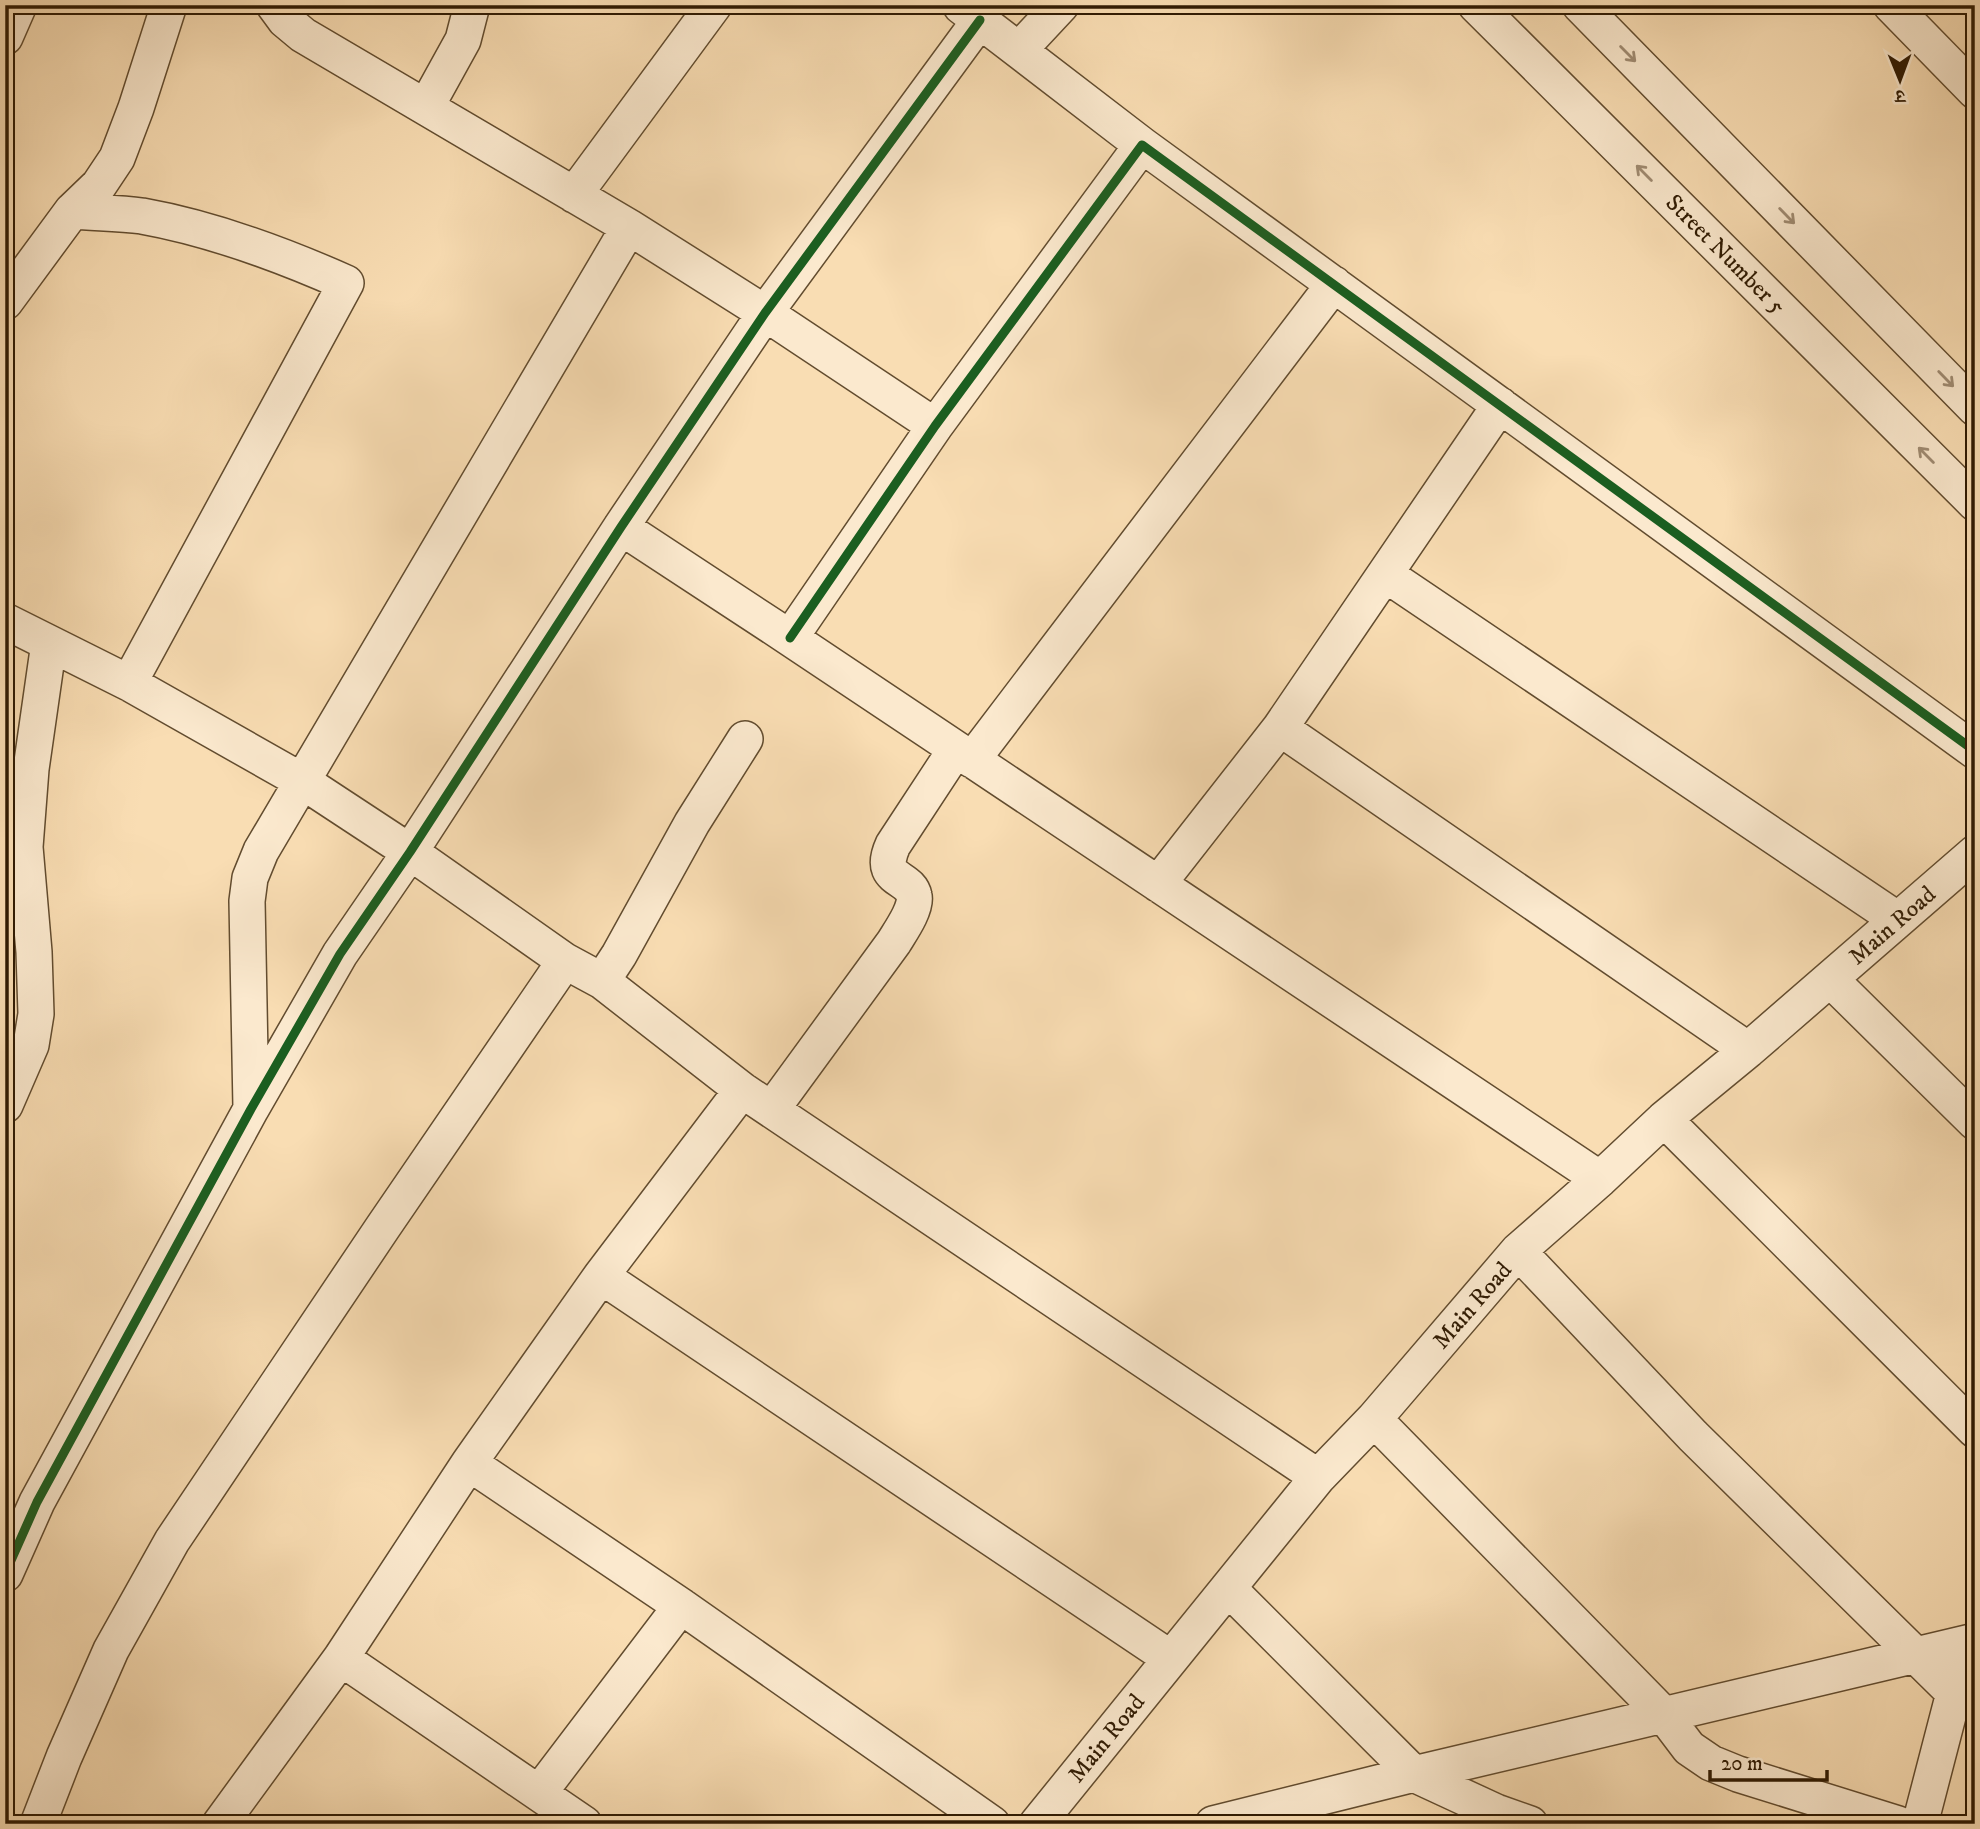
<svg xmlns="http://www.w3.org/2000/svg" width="1980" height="1829" font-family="'IM FELL DW Pica','Noto Serif Devanagari',serif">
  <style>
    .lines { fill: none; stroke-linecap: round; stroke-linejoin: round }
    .street-casing { stroke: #624c2f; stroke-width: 38 }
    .street { stroke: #fbe9ce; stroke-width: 35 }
    .cycleway-casing { stroke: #fbe9ce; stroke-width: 13 }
    .cycleway { stroke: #1b5e20; stroke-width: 9 }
    .oneway { stroke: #a08c73 }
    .labels { text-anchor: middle; stroke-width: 6; stroke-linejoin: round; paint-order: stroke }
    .street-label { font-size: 24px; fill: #301b03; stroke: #fbe9ce }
  </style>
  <rect width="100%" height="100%" fill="#f9ddb3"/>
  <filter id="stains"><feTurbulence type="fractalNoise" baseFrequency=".00286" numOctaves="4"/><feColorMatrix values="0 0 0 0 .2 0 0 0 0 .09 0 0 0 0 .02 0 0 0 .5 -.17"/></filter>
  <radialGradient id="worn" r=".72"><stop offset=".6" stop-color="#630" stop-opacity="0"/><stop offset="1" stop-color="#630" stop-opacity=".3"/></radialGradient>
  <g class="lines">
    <defs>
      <path id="street" d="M274 5 285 20 303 35 629 227 765 313 935 426
        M1476 5 1975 503
        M1580 5 1975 408
        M1891 5 1975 91
        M961 6 1142 145
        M5 37 19 5
        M1019 50 1061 5
        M426 107 463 40 472 5
        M574 195 714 5
        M72 211C95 213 119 213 142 216 209 228 283 255 346 283L129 683
        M5 302 72 211 99 185 117 158 136 108 169 5
        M1500 405 1280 728 1748 1050
        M621 527 790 638 1600 1179
        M1385 574 1898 920
        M5 621 129 683 302 781 410 852 565 961 602 981 742 1090 1318 1477
        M790 638 935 426 1142 145 1975 751
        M972 760 1334 284
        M1158 884 1280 728
        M1830 979 1975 1122
        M602 981 619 955 692 823 745 739
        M5 1105 31 1045 36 1014 34 952 25 847 31 769 49 643
        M251 1108 247 901 250 878 261 851 629 227
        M772 1109 894 942C900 932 917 908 914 896 910 875 876 882 893 845L956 749
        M1664 1119 1975 1430
        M1518 1251 1693 1436 1954 1693
        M601 1276 1170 1658
        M1374 1419 1664 1715 1689 1748 1711 1763 1738 1774 1898 1824
        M469 1463 681 1606 992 1824
        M5 1574 37 1502 251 1109 340 954 410 852 621 527 765 313 980 20
        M1228 1588 1414 1774 1496 1812 1530 1824
        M341 1658 584 1824
        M539 1793 681 1606
        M38 1824 64 1757 111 1650 172 1541 383 1227 565 961
        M220 1824 341 1658 469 1463 601 1276 742 1090
        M1037 1824 1318 1477 1374 1419 1518 1251 1600 1179 1664 1119 1748 1050 1975 853
        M1213 1824 1414 1774 1975 1641
        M1920 1824 1954 1693 1962 1672"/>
    </defs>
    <use href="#street" class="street-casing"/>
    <use href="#street" class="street"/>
    <defs>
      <path id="cycleway" d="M790 638 935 426 1142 145 1975 751
        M5 1574 37 1502 251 1109 340 954 410 852 621 527 765 313 980 20"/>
    </defs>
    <use href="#cycleway" class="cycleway-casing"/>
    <use href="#cycleway" class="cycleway"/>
  </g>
  <defs><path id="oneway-shaft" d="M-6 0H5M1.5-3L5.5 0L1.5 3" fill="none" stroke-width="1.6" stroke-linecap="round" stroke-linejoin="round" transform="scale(1.75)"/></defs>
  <g class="oneway">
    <use href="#oneway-shaft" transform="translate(1628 54) rotate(45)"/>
    <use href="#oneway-shaft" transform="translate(1644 173) rotate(-135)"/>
    <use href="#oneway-shaft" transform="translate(1787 216) rotate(46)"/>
    <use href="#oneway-shaft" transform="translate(1946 379) rotate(46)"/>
    <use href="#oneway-shaft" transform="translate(1926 455) rotate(-135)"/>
  </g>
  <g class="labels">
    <g class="street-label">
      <text transform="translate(1726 254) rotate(45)" y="8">Street Number 5</text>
      <text transform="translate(1892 925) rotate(-41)" y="8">Main Road</text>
      <text transform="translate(1472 1305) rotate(-49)" y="8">Main Road</text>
      <text transform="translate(1106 1738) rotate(-51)" y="8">Main Road</text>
    </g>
  </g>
  <rect width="1980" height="1829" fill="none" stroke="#f9ddb3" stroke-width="28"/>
  <rect x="7" y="7" width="1966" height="1815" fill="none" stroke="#301b03" stroke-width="3.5"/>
  <rect x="14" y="14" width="1952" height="1801" fill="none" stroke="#301b03" stroke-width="2"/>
  <g transform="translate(1900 80) rotate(179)" stroke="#fbe9ce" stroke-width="5" paint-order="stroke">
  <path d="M0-5L12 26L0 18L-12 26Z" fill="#301b03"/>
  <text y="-10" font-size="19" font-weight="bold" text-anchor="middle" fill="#301b03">उ</text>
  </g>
  <path d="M1710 1770v10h117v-10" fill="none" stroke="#301b03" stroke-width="3.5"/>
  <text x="1721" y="1770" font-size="21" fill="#301b03" stroke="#fbe9ce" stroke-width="5" paint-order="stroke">20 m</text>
  <rect width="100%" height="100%" filter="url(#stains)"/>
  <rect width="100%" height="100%" fill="url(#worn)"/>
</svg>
